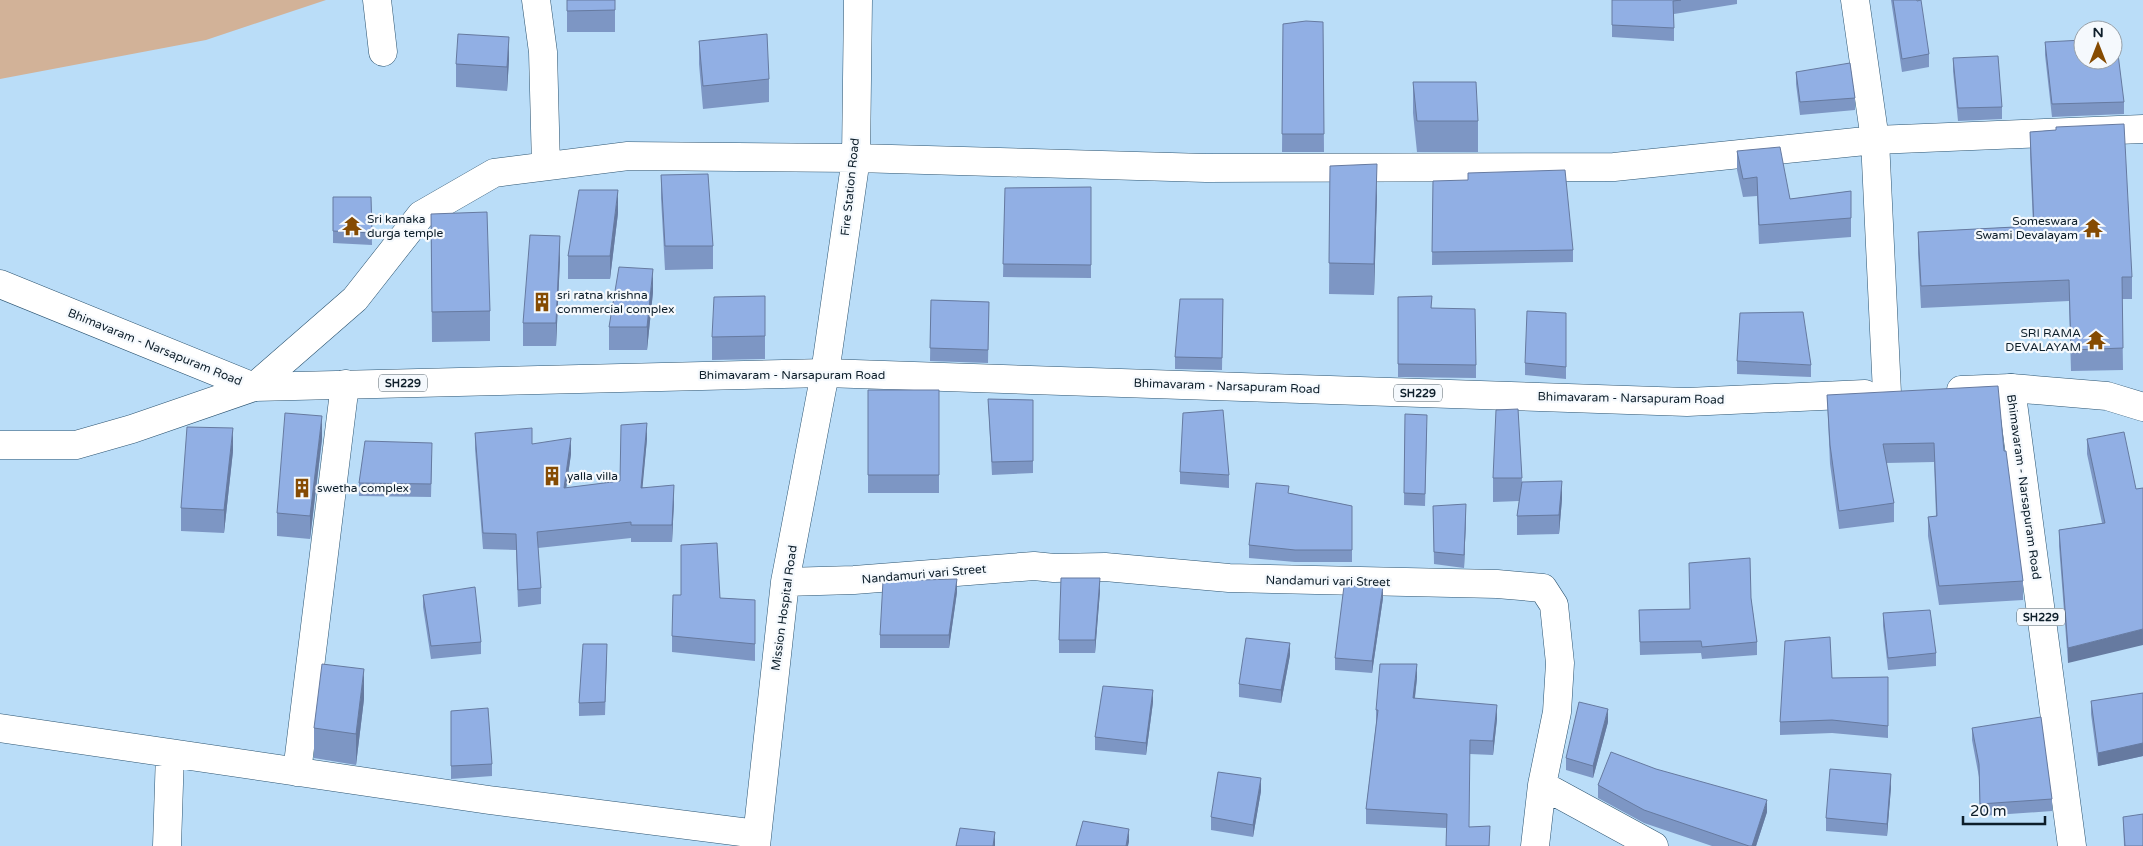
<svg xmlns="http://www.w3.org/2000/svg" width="2143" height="846" font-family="'Varela Round',sans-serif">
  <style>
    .green { fill: #d2b298 }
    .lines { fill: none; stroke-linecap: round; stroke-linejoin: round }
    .minor-casing { stroke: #2c5471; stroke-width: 29 }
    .primary-casing { stroke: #2c5471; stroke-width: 29 }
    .minor { stroke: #fff; stroke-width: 28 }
    .primary { stroke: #fff; stroke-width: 28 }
    .wall { fill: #7d96c4 }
    .shaded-wall { fill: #667aa0 }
    .building { fill: #91afe4; stroke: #667aa0 }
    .labels { text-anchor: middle; stroke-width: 4.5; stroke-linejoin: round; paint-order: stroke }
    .shield { fill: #f5f9fd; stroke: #536069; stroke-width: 1 }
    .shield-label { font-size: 11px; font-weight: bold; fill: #0d1e2a }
    .street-label { font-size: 12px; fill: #0d1e2a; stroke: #f5f9fd }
    .poi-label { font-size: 12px; fill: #0d1e2a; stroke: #f5f9fd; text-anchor: start }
  </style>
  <rect width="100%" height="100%" fill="#baddf8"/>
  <path class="green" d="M0 0H326L206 40 0 79Z"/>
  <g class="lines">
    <defs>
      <path id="minor" d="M377 0 383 52
        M536 0 543 52 546 166
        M1855 0 1875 140 1887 393
        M2011 388 2107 396 2143 407
        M0 445H76L132 429 254 387 355 299 421 215 494 173 628 156 856 158 1206 168 1614 167 1875 140 2143 129
        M785 582 854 580 1034 566 1054 568 1105 567 1229 578 1497 584 1543 588 1554 605 1560 663 1557 712 1542 785 1654 846
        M0 728 489 800 757 834
        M297 772 345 384
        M167 846 170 753
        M756 846 785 582 825 373 856 158 858 0
        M1535 846 1542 785"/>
      <path id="primary" d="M0 284 254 387 825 373 1687 402 1865 394
        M1961 390 2011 388 2072 846"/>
    </defs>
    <use href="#minor" class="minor-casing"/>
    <use href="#primary" class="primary-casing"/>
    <use href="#minor" class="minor"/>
    <use href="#primary" class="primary"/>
  </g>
  <path class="wall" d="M567 0H615V32H567Z
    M1612 0H1737V4L1674 14V41L1612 37Z
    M1891 0H1917L1929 54V67L1902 72Z
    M1323 22 1324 152H1282L1283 24Z
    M699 41 769 79V102L703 109 699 64Z
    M2045 42 2124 102V114L2052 117 2045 55Z
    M1953 58 2002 107V119L1958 121 1953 71Z
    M509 60 507 91 456 87V64Z
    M1796 72 1855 98V110L1800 115 1796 84Z
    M1413 82 1478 121V152H1417L1413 113Z
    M2056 127 2132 277V299H2122L2123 370 2071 371 2069 301 1921 308 1918 253V232L2033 226 2030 153V132L2056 130Z
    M1737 151 1790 199 1851 191V237L1759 244 1757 196 1743 197 1737 170Z
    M1330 166 1377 195 1374 295 1329 294Z
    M661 175 713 246V269L665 270 661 198Z
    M1433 181 1573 250V262L1432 265Z
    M1091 187V278L1003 277 1005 188Z
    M333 197H371L372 245 333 243Z
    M618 213 610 279H568V256Z
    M431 214 490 311V341L432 342Z
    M560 259 556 346H523V323Z
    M653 292 647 350H609V327Z
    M765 296V359L712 360V337Z
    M1398 297 1432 308 1476 365V378L1398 377Z
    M1223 299 1222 370 1175 369V357Z
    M931 300 989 302 988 363 930 361Z
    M1566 313V379L1525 375V363Z
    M1737 361 1811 365V377L1737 374Z
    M868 390H939V493H868Z
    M1827 395 2004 451 2023 581V600L1939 605 1928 536V517L1936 516 1934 462 1886 463 1894 503V522L1839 529 1830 464Z
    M988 399 1033 400V473L992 475Z
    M1518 409 1522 482 1562 499 1559 534 1517 535V516L1519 501 1493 502V478Z
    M1405 414 1427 428 1425 506 1404 505Z
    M475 433 532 444 571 454 566 488 620 481 647 439 642 487 674 501 672 542H631V538L538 548 541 588V604L518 607 516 550 483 549 475 449Z
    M322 439 310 539 277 536V513Z
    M2087 439 2136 489 2068 663 2059 546V530L2102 523 2087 454Z
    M233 451 224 533 181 531V508Z
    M432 455 431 497 359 496V483Z
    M1180 472 1229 475V488L1180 484Z
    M1289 493 1352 506V562H1295L1249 558V545Z
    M1433 506 1466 517 1464 568 1434 564Z
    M1100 591 1095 653H1059V640Z
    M957 592 949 648H880V635Z
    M423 595 481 642V654L431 659 423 607Z
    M720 598 755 600V661L672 652V636Z
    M1383 598 1372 673 1335 670V658Z
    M1751 598 1757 642V655L1702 659 1701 653 1640 655 1639 610 1690 609Z
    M1883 613 1936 653V666L1888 670 1883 626Z
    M1290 655 1281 703 1239 697V684Z
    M607 656 605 715 579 716V703Z
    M1888 677V738L1832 733 1780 735V722L1832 678Z
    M1417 678 1415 698 1497 719 1493 755 1470 754 1446 828 1366 824V809L1376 724V710Z
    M2143 693V756L2098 766 2091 714V701Z
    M364 699 356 765 314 758V728Z
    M1153 702 1146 755 1095 750V737Z
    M451 711 492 764V776L451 779Z
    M1608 722 1593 778 1566 770V758Z
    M1972 728 2052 799V811L1980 816 1979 777 1972 740Z
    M1598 785 1767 812 1756 846H1712L1644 823 1598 798Z
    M1891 787 1887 836 1826 831V818Z
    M1261 791 1253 837 1211 830V817Z
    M2123 817 2143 846H2124Z"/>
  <path class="shaded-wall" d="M509 37V60L507 91V67Z
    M1377 164V195L1374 295V264Z
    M618 190V213L610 279V256Z
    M560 236V259L556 346V323Z
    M653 269V292L647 350V327Z
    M322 416V439L310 539V516Z
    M647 423V439L641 504V488Z
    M233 428V451L224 533V510Z
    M571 438V454L564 504V488Z
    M1562 481V499L1559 534V515Z
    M674 485V501L672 542V525Z
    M1466 504V517L1464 568V555Z
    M1100 578V591L1095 653V640Z
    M957 579V592L949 648V635Z
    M1383 586V598L1372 673V661Z
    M2143 629V645L2068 663V648Z
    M1290 643V655L1281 703V690Z
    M1417 664V678L1413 712V698Z
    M364 669V699L356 765V734Z
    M1153 690V702L1146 755V743Z
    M1497 705V719L1493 755V741Z
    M1608 709V722L1593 778V766Z
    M2143 743V756L2098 766V753Z
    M1891 774V787L1887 836V824Z
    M1261 778V791L1253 837V825Z
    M1767 800V812L1756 846H1752Z
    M1129 829V842L1128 846H1126Z
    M995 832V846H993Z"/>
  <path class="building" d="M567 0H615V10L567 11Z
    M1612 0H1681L1673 1 1674 28 1612 25Z
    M1893 0H1917V1L1921 0 1929 54 1902 59Z
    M1306 21 1323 22 1324 134H1282L1283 24Z
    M458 34 509 37 507 67 456 64Z
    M767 34 769 79 703 86 699 41Z
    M2116 38 2124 102 2052 104 2045 42 2083 40V60H2113V39Z
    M1998 56 2002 107 1958 108 1953 58Z
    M1850 63 1855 98 1800 102 1796 72Z
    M1413 82H1476L1478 121H1417Z
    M2124 124 2132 277H2122L2123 348 2071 350 2069 280 1921 286 1918 232 2034 226 2030 132 2056 130V127Z
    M1780 147 1790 199 1851 191V218L1759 225 1757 177 1743 179 1737 151Z
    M1377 164 1374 264 1329 263 1330 166Z
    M1565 170 1573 250 1432 252 1433 181 1468 180V173Z
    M708 174 713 246H665L661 175Z
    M1091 187V265L1003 264 1005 188Z
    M579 190H618L610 256H568Z
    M333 197H371L372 233 333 231Z
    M487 212 490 311 432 312 431 214Z
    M530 235 560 236 556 323H523Z
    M619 267 653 269 647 327H609Z
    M765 296V336L712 337 714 297Z
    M1432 296 1431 308 1475 309 1476 365 1398 364V297Z
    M1180 299H1223L1222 358 1175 357Z
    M931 300 989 302 988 350 930 348Z
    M1527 311 1566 313V367L1525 363Z
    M1803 312 1811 365 1737 361 1740 313Z
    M1998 386 2004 451H2006L2023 581 1939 586 1928 517 1937 516 1934 443 1883 444 1894 503 1839 511 1830 445 1827 395Z
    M868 390H939V475H868Z
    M988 399 1033 400V461L992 462Z
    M1518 409 1522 478H1493L1496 410Z
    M1223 410 1229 475 1180 472 1183 413Z
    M285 413 322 416 310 516 277 513Z
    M1405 414 1427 415 1425 494 1404 493Z
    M647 423 641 488 674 485 672 525H631V522L537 532 541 588 518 590 516 534 483 533 475 433 532 428V444L571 438 564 488 620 481 621 425Z
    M187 427 233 428 224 510 181 508Z
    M2124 432 2136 489 2143 488V629L2068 648 2059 530 2105 523 2087 439Z
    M365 441 432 443 431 484 359 483Z
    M1562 481 1559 515 1517 516 1522 482Z
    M1256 483 1289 486 1288 493 1352 506V550H1295L1249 545Z
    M1466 504 1464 555 1434 552 1433 506Z
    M717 543 720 598 755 600V644L672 636 673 595H681V545Z
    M1750 558 1751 598 1757 642 1702 647 1701 641 1640 642 1639 610 1690 609 1689 563Z
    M1061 578H1100L1095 640H1059Z
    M957 579 949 635H880L883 581Z
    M1344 586H1383L1372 661 1335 658Z
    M475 587 481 642 431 646 423 595Z
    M1930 610 1936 653 1888 658 1883 613Z
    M1830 637 1832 678 1888 677V726L1832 720 1780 722 1785 641Z
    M1246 638 1290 643 1281 690 1239 684Z
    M583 644H607L605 702 579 703Z
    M322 664 364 669 356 734 314 728Z
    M1380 664H1417L1413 698 1497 705 1493 741 1470 740 1469 827 1490 826 1489 846H1446L1447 814 1366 809 1378 710H1376Z
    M1103 686 1153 690 1146 743 1095 737Z
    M2143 693V743L2098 753 2091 701Z
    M1579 702 1608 709 1593 766 1566 758Z
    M488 708 492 764 451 766V711Z
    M2041 717 2052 799 1980 804 1979 764 1972 728Z
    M1611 752 1656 769 1767 800 1752 846H1749L1644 810 1598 785Z
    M1830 769 1891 774 1887 824 1826 818Z
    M1218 772 1261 778 1253 825 1211 817Z
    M2143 814V846H2125L2123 817Z
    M1083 821 1129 829 1126 846H1076Z
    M960 828 995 832 993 846H956Z"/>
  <defs>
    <symbol id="temple-bare" viewBox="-9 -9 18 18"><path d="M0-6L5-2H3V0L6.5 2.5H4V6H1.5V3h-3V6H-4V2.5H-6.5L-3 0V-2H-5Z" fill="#854b02" stroke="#f5f9fd" stroke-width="2.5" paint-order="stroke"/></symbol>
    <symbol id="building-bare" viewBox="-9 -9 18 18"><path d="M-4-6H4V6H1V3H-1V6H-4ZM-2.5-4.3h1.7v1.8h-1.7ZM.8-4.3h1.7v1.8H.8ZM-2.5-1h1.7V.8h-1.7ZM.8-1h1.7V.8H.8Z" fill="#854b02" stroke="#f5f9fd" stroke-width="2.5" paint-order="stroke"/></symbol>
  </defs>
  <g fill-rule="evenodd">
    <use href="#temple-bare" x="338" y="212" width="28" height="28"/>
    <use href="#temple-bare" x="2079" y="214" width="28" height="28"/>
    <use href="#building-bare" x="528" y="288" width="28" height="28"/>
    <use href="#temple-bare" x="2082" y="326" width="28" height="28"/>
    <use href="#building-bare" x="538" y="462" width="28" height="28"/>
    <use href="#building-bare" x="288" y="474" width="28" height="28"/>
  </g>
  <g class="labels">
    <g class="shield">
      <rect x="379" y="374.5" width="48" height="17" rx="4"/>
      <rect x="1394" y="384.5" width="48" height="17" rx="4"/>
      <rect x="2017" y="608.5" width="48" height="17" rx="4"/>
    </g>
    <g class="shield-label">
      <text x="403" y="387">SH229</text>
      <text x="1418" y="397">SH229</text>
      <text x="2041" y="621">SH229</text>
    </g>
    <g class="street-label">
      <text transform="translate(850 187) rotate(-84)" y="4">Fire Station Road</text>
      <text transform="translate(155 347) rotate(22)" y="4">Bhimavaram - Narsapuram Road</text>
      <text x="792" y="379">Bhimavaram - Narsapuram Road</text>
      <text transform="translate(1227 386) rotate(2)" y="4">Bhimavaram - Narsapuram Road</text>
      <text transform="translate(1631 398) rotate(1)" y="4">Bhimavaram - Narsapuram Road</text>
      <text transform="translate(2024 487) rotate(82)" y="4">Bhimavaram - Narsapuram Road</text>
      <text transform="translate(924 574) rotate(-5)" y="4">Nandamuri vari Street</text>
      <text transform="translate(1328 581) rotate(1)" y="4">Nandamuri vari Street</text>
      <text transform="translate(784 608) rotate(-82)" y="4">Mission Hospital Road</text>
    </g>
    <g class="poi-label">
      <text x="367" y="223">Sri kanaka<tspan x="367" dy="14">durga temple</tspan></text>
      <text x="2078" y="225" text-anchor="end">Someswara<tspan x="2078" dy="14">Swami Devalayam</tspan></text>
      <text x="557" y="299">sri ratna krishna<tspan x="557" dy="14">commercial complex</tspan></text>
      <text x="2081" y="337" text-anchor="end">SRI RAMA<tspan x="2081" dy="14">DEVALAYAM</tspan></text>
      <text x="567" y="480">yalla villa</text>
      <text x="317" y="492">swetha complex</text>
    </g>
  </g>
  <g transform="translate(2098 45)"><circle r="24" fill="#f5f9fd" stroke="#98a1a9"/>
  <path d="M0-4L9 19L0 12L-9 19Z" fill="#854b02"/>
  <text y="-8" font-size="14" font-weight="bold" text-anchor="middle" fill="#0d1e2a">N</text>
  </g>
  <path d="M1963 816v8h82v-8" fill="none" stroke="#0d1e2a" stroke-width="2.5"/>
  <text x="1970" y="816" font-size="15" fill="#0d1e2a" stroke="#f5f9fd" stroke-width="4" paint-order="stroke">20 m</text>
</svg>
